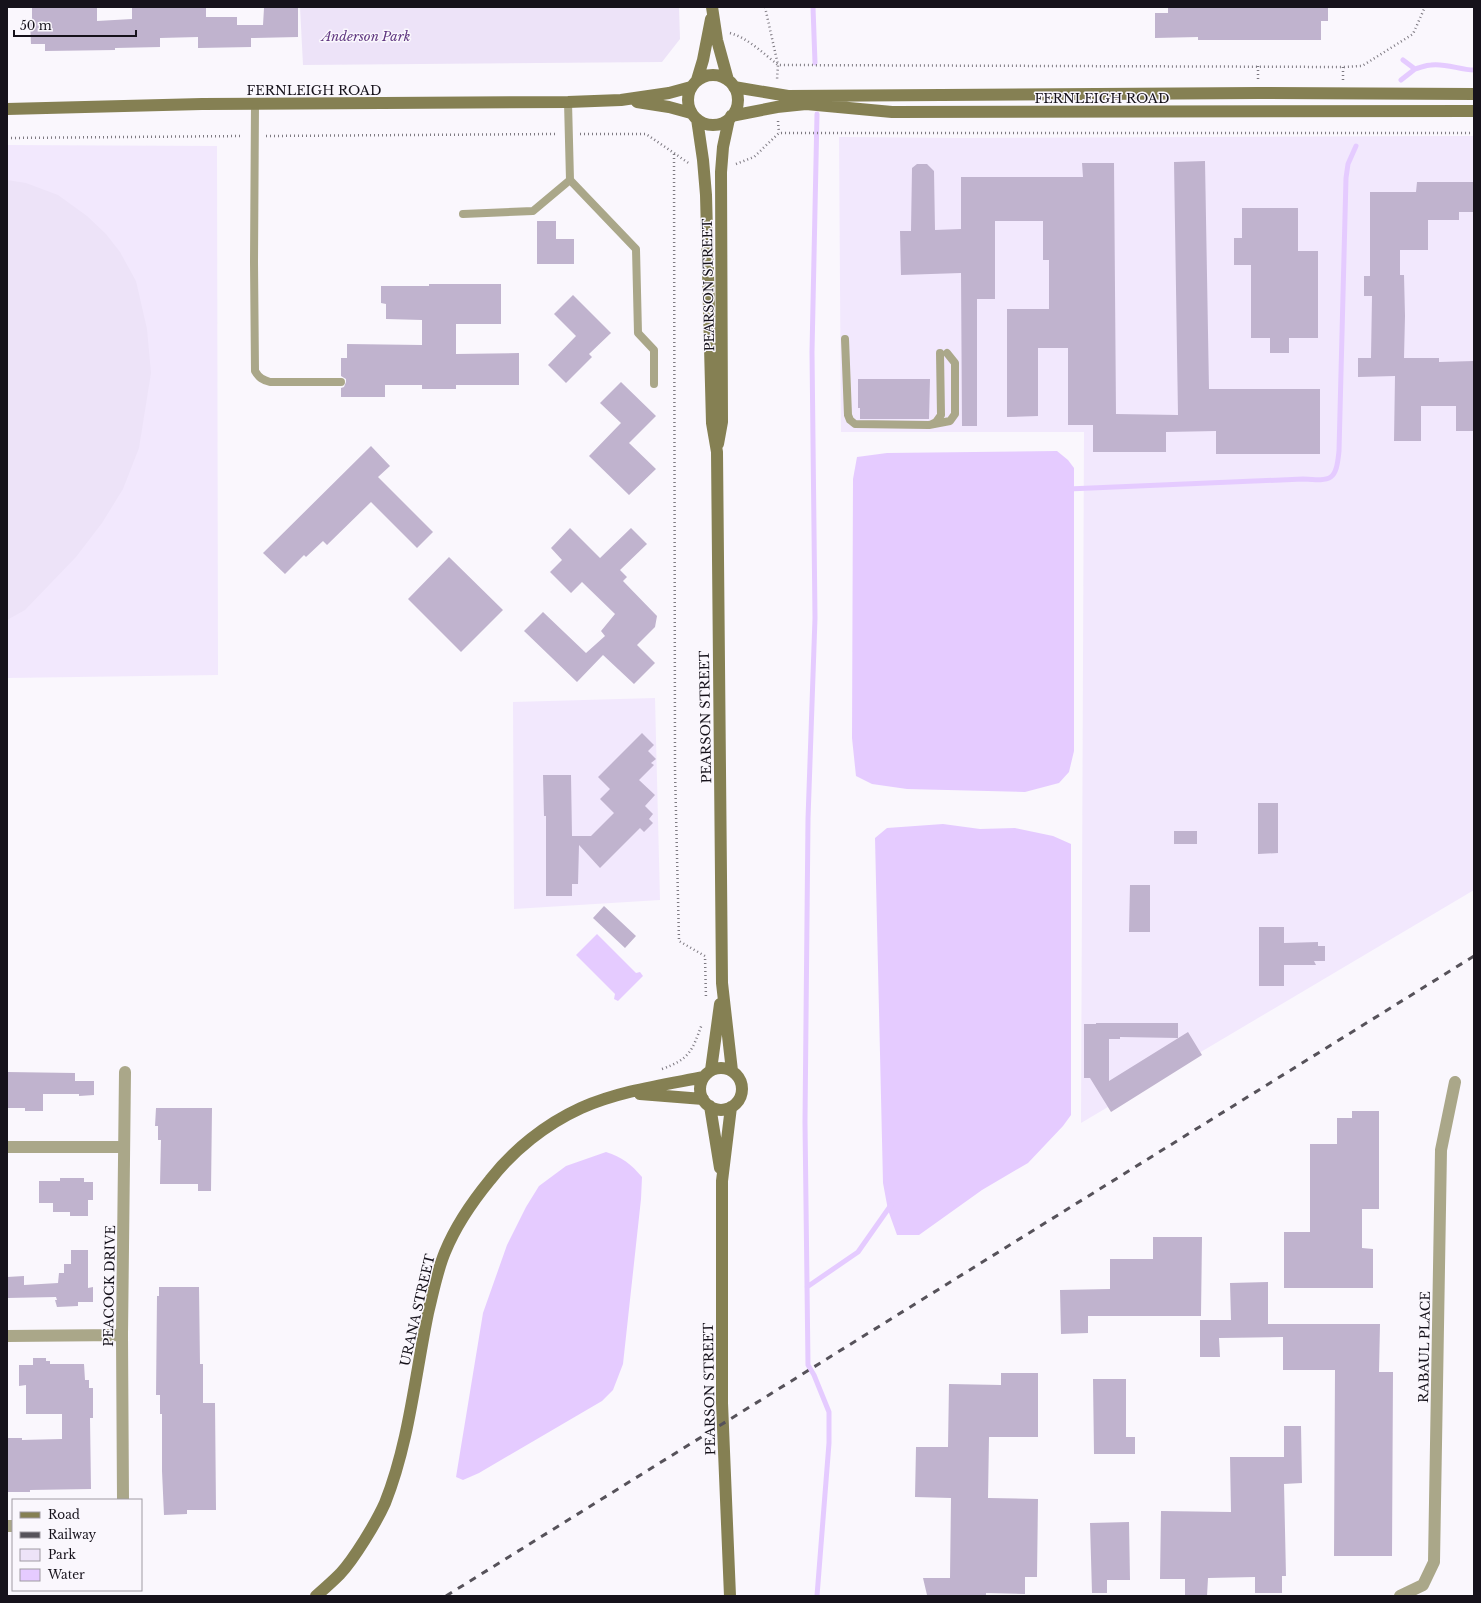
<svg xmlns="http://www.w3.org/2000/svg" width="1481" height="1603" font-family="'Libre Baskerville',serif">
  <style>
    .built { fill: #f2e8fd }
    .green { fill: #ede3f8 }
    .water { fill: #e5cbff }
    .lines { fill: none; stroke-linecap: round; stroke-linejoin: round }
    .stream { stroke: #e5cbff; stroke-width: 5 }
    .building { fill: #c0b3ce }
    .path { stroke: #7e7a82; stroke-width: 2.5; stroke-dasharray: 1 3; stroke-linecap: butt }
    .lane { stroke: #aaa789; stroke-width: 8 }
    .street { stroke: #aaa789; stroke-width: 12 }
    .secondary { stroke: #858053; stroke-width: 12 }
    .rail { stroke: #56525a; stroke-width: 3; stroke-dasharray: 7 7; stroke-linecap: butt }
    .labels { text-anchor: middle; stroke-width: 3; stroke-linejoin: round; paint-order: stroke }
    .park-label { font-size: 13px; font-style: italic; fill: #603781; stroke: #faf7fd }
    .street-label { font-size: 13px; fill: #16121b; stroke: #faf7fd }
  </style>
  <rect width="100%" height="100%" fill="#faf7fd"/>
  <path class="built" d="M1474 136V890L1081 1123 1084 432H841L839 137 960 138Z
    M7 145 217 146 218 675 7 678Z
    M655 698 660 900 514 909 513 702Z"/>
  <path class="green" d="M300 7H679L680 39 662 62 303 65Z
    M7 180 26 183 58 195 87 216 106 234 120 252 136 281 147 329 151 373 139 448 123 489 102 523 76 557 25 610 7 620Z"/>
  <path class="water" d="M1057 451 1068 460 1074 468V751L1069 772 1059 783 1025 792 907 789 872 784 856 776 852 738 853 479 857 457 887 453Z
    M943 824 980 829 1015 828 1053 836 1071 844V1115L1063 1126 1028 1163 982 1190 919 1235H897L888 1210 883 1183 875 838 887 828Z
    M597 934 636 973 640 972 643 976 618 1001 614 999 615 994 576 955Z
    M606 1152C622 1157 631 1164 642 1177L641 1199 623 1364 613 1390 602 1401 479 1473 463 1480 456 1477 483 1313 507 1245 526 1207 539 1186 566 1166Z"/>
  <g class="lines">
    <path class="stream" d="M813 7 815 63
      M1415 69C1420 68 1426 65 1431 65 1446 63 1460 70 1474 70
      M1401 80 1415 69 1403 60
      M817 114 812 352 815 618 808 819 805 1122 808 1365 814 1375 829 1412V1443L817 1596
      M1068 489 1303 479C1332 481 1336 481 1339 451L1346 178 1348 164 1356 146
      M807 1287 858 1252 891 1205"/>
  </g>
  <path class="building" d="M32 7H97V21L132 19V8L206 7V17H237V25H263L264 8 298 7V37L251 38V47L198 48V37L160 38V47L115 48V50L45 51V44H31L30 22 32 23Z
    M1168 7H1328V21H1321V40H1198V37L1155 38V13H1168Z
    M1205 161 1209 389H1320V454H1216V431L1166 432V452H1093V425H1068V348H1038V416L1007 417V309H1049V260H1043V221H995V299H977V426H962L961 273 901 275 900 231H911L912 168 917 164H927L934 171 935 230 961 229V177H1083L1082 163H1114L1116 414 1178 415 1174 162Z
    M1417 182H1474V212H1459V220H1428V250H1400V275H1404L1405 316 1404 358H1439V362L1474 361V431H1456V406H1421V441H1394L1395 376 1358 377V358H1371L1372 296H1364V276H1370V192H1416Z
    M1242 208H1298V251H1318V338H1289V353H1270V338H1251V265H1234V238H1242Z
    M537 221H556V239H574V264H537Z
    M429 284H501V324H456V354L519 353V385H456V389H422V385H385V397H341V388L344 387 346 382V379L341 376V358H347V344L422 345V320L386 319V304L381 303V286H429Z
    M573 295 611 333 589 354 592 357 566 383 548 365 576 336 554 314Z
    M858 379H930L929 419H860V408H858Z
    M621 382 656 416 629 443 656 469 629 495 589 456 621 423 600 403Z
    M371 446 390 466 378 477 433 532 417 548 371 502 327 545 323 541 306 557 304 555 285 574 263 553Z
    M570 528 600 558 631 528 647 544 620 570 627 577 623 581 657 616 655 627 637 645 655 663 634 684 603 655 577 682 524 631 543 612 586 653 605 636 601 631 615 614 582 582 571 593 550 572 562 560 551 548Z
    M449 557 503 610 461 652 408 599Z
    M642 733 654 745 648 751 656 759 651 763 654 765 639 780 655 795 645 806 653 814 649 819 653 823 644 832 640 828 600 868 579 845 578 884H572V896H546V816H544L543 775H571L572 836H591L614 813 600 799 610 789 598 777Z
    M1258 803H1278V853L1258 854Z
    M1174 831H1197V844H1174Z
    M1130 885H1150V932H1129Z
    M604 906 636 936 625 948 593 918Z
    M1259 927H1284V943L1318 942V946H1325V961H1314L1316 965H1284V986H1259Z
    M1096 1023H1178V1038L1120 1037V1039H1109V1081L1188 1032 1202 1055 1111 1112 1090 1078H1084V1024H1096Z
    M7 1072 75 1073V1081H94V1095L79 1096V1094H43V1111H25V1108H7Z
    M156 1108H212L211 1191H198V1184H160L161 1140H158V1126H155Z
    M1352 1111H1379V1209H1362V1248L1373 1249V1288H1284V1232H1310V1144H1337V1118H1352Z
    M60 1178H84V1182H93V1200H88V1216H70V1212H53V1203H39V1181H60Z
    M1153 1237H1202L1201 1316H1088V1333L1061 1334 1060 1290 1110 1289V1259H1153Z
    M71 1250H88V1288L93 1287V1302H78V1306L57 1307 55 1300H57L56 1297 7 1298V1277L24 1276V1285L58 1283 59 1273H64V1264H71Z
    M1268 1282V1324H1380L1379 1372H1393L1392 1556H1334L1335 1370H1283V1337L1219 1338 1220 1357H1200V1320H1231L1230 1283Z
    M159 1287H199L200 1364H203V1403H215L216 1510H187V1514L164 1515 162 1471V1414H160V1395H156L157 1296H159Z
    M33 1358H46V1361H50V1364H84L85 1380H89V1388H93V1418H90L91 1489 30 1490V1492H8V1438H22V1440L62 1439V1414H26V1385L19 1386V1365H33Z
    M1001 1373H1038V1437H989L988 1498 1038 1499 1037 1577H1025V1594L986 1593V1595H927L923 1578H950L951 1498 915 1497 916 1447H948L949 1384 1001 1385Z
    M1093 1379H1126V1437H1135V1454H1094Z
    M1284 1426H1301L1302 1483 1284 1484 1286 1576H1282V1593H1255V1577L1208 1578 1207 1596H1185V1579H1160L1161 1511 1231 1512 1230 1457H1284Z
    M1129 1522 1130 1580H1107V1593H1092L1090 1523Z"/>
  <g class="lines">
    <path class="path" d="M765 7 778 65 777 80
      M730 33C748 38 764 54 778 65L1343 67 1362 66 1413 34 1425 7
      M1258 79V65
      M1343 80V67
      M778 121 779 133
      M580 134H646L690 164
      M266 136 557 134
      M7 138 243 136
      M674 154 675 770 679 941 705 956 706 999
      M736 164 754 157 779 133H1474
      M662 1069C690 1059 692 1051 702 1024"/>
    <path class="lane" d="M255 104 254 262 255 371C259 378 263 380 270 382H341
      M570 180 636 249 638 333 654 350V384
      M463 214 533 211 570 180 568 102
      M845 339 848 415 850 420 855 424 929 425 950 421 955 414V363L947 353
      M932 424 936 422 941 415 940 353"/>
    <path class="street" d="M7 1147H124
      M7 1336 122 1335
      M123 1500 122 1335 125 1072
      M7 1526H13
      M1400 1596 1423 1585 1434 1562 1441 1150 1455 1082"/>
    <path class="secondary" d="M712 7 717 40 728 80
      M688 100a25 25 0 1 1 50 0a25 25 0 1 1-50 0Z
      M697 80 703 60 711 19
      M734 87 788 96 1258 93 1474 94
      M637 102 669 107 691 113
      M7 109 202 104 568 102 621 100 669 93 691 87
      M731 116 777 107 806 104 892 112 1474 111
      M697 119 703 160 706 195 712 423 717 452 722 983 732 1071
      M718 444 722 422 721 172 723 147 729 119
      M700 1089a21 21 0 1 1 42 0a21 21 0 1 1-42 0Z
      M711 1070 720 1004
      M640 1094 703 1099
      M710 1106 720 1168
      M316 1596C324 1589 332 1582 340 1574 354 1559 376 1523 385 1503 409 1443 415 1376 428 1313 433 1293 437 1271 445 1252 456 1225 472 1202 490 1180 513 1150 546 1124 581 1108 619 1091 663 1085 704 1077
      M730 1596 722 1403V1181L731 1107"/>
    <path class="rail" d="M446 1596 1474 956"/>
  </g>
  <g class="labels">
    <g class="park-label">
      <text x="366" y="41">Anderson Park</text>
    </g>
    <g class="street-label">
      <text x="314" y="95">FERNLEIGH ROAD</text>
      <text x="1102" y="103">FERNLEIGH ROAD</text>
      <text transform="translate(708 285) rotate(-91)" y="5">PEARSON STREET</text>
      <text transform="translate(705 717) rotate(-91)" y="5">PEARSON STREET</text>
      <text transform="translate(109 1286) rotate(-89)" y="5">PEACOCK DRIVE</text>
      <text transform="translate(417 1310) rotate(-77)" y="5">URANA STREET</text>
      <text transform="translate(1424 1347) rotate(-89)" y="5">RABAUL PLACE</text>
      <text transform="translate(709 1389) rotate(-91)" y="5">PEARSON STREET</text>
    </g>
  </g>
  <rect width="1481" height="1603" fill="none" stroke="#16121b" stroke-width="16"/>
  <rect x="12" y="1499" width="130" height="92" fill="#faf7fd" stroke="#9f9ba3"/>
  <rect x="20" y="1512" width="20" height="6" fill="#858053" stroke="#9f9ba3"/>
  <text x="48" y="1519" font-size="12" fill="#16121b">Road</text>
  <rect x="20" y="1532" width="20" height="6" fill="#56525a" stroke="#9f9ba3"/>
  <text x="48" y="1539" font-size="12" fill="#16121b">Railway</text>
  <rect x="20" y="1549" width="20" height="12" fill="#ede3f8" stroke="#9f9ba3"/>
  <text x="48" y="1559" font-size="12" fill="#16121b">Park</text>
  <rect x="20" y="1569" width="20" height="12" fill="#e5cbff" stroke="#9f9ba3"/>
  <text x="48" y="1579" font-size="12" fill="#16121b">Water</text>
  <path d="M14 30v6h122v-6" fill="none" stroke="#16121b" stroke-width="2"/>
  <text x="20" y="30" font-size="12" fill="#16121b" stroke="#faf7fd" stroke-width="3" paint-order="stroke">50 m</text>
</svg>
